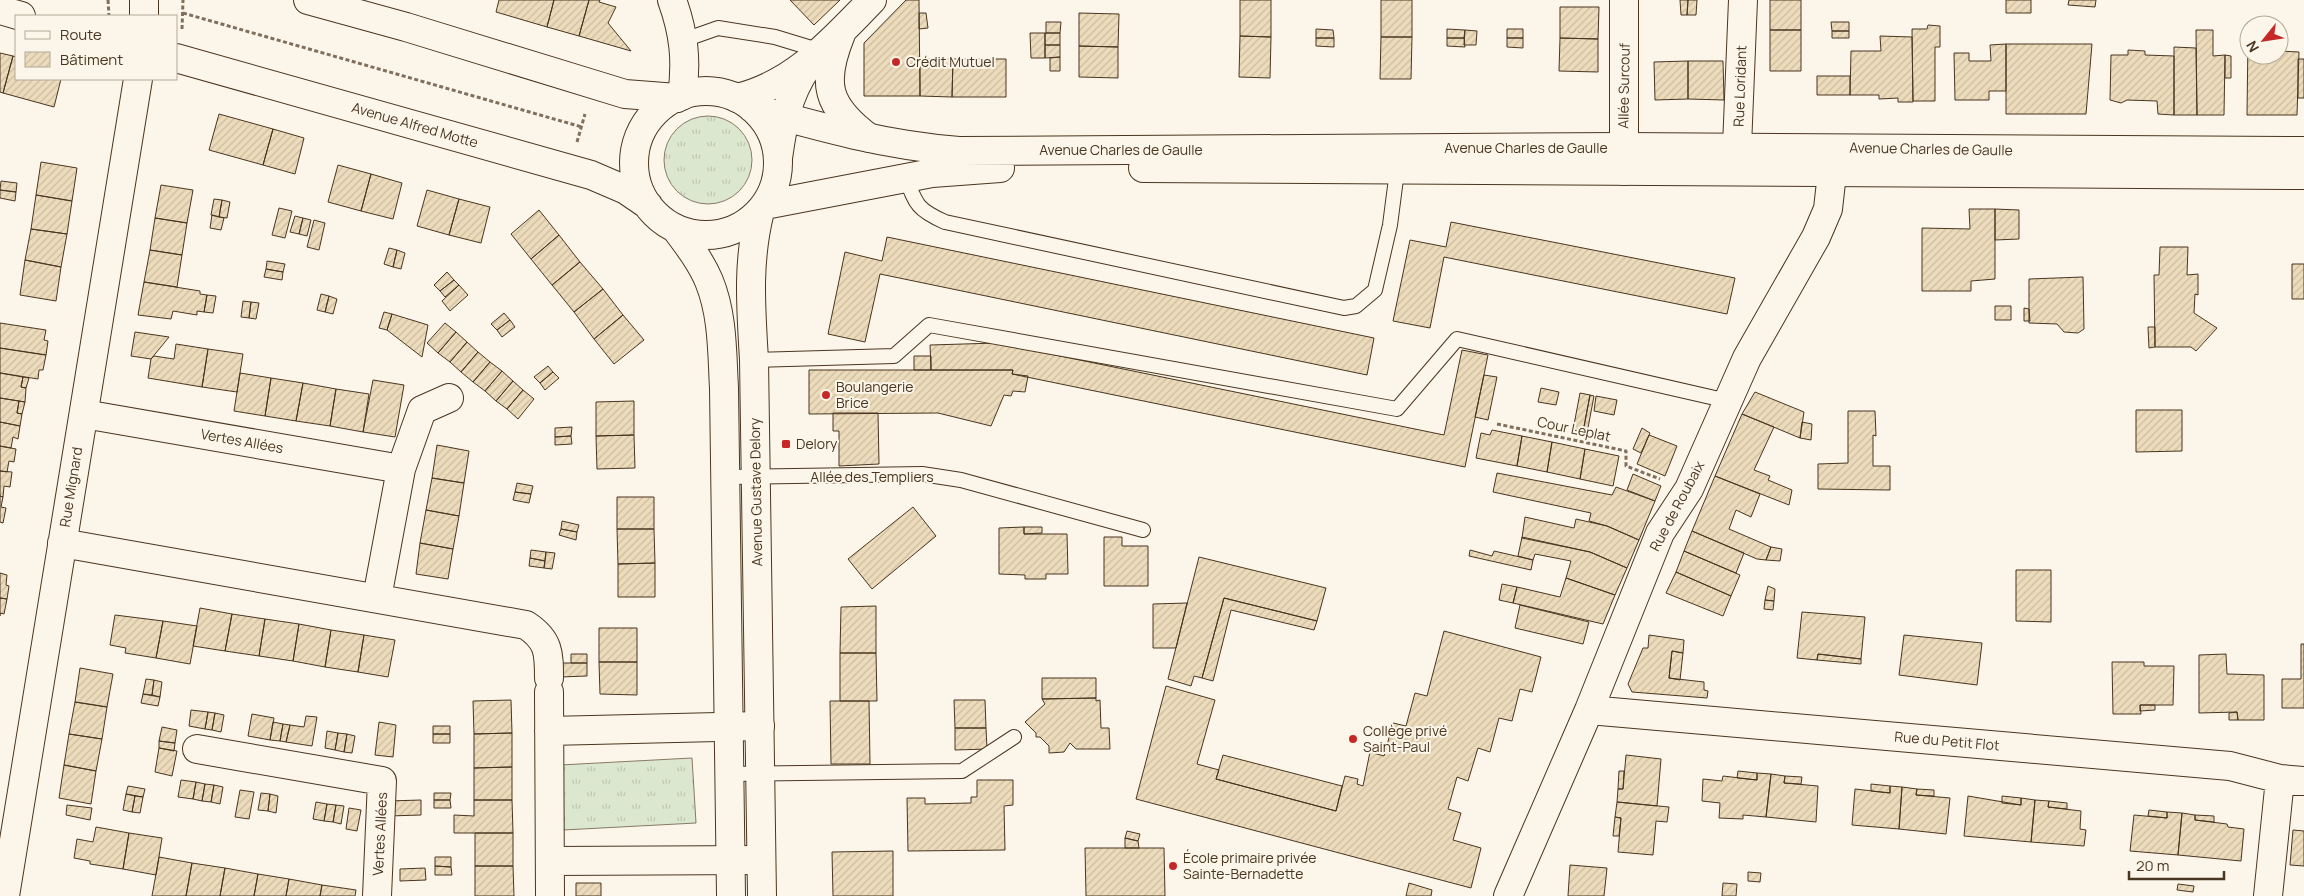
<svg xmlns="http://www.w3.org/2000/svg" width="2304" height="896" font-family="Manrope,sans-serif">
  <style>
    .grass { fill: url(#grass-tufts); stroke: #887966 }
    .building { fill: url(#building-hatch); stroke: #4a3520 }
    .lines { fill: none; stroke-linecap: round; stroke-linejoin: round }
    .service-casing { stroke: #4a3520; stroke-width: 16 }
    .minor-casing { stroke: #4a3520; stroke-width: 30 }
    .primary-casing { stroke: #4a3520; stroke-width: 30 }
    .path { stroke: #7f6f5c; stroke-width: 3; stroke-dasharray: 4 2.5; stroke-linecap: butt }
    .service { stroke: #fbf6e9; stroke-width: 14 }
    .minor { stroke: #fbf6e9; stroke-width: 28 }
    .primary { stroke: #fbf6e9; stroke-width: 28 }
    .poi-dot { fill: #c62828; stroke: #fbf6e9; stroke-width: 2 }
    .labels { text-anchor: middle; stroke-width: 4; stroke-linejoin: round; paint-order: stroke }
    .poi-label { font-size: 14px; fill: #4a3520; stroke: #fbf6e9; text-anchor: start }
    .street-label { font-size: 14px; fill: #4a3520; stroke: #fbf6e9 }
  </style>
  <defs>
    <pattern id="grass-tufts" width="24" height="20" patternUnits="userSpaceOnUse" patternTransform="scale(1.25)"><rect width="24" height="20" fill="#dce7d0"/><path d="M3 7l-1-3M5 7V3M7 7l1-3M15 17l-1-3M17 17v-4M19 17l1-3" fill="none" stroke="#bec7b2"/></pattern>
    <pattern id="building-hatch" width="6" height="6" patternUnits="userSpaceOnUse" patternTransform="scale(1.25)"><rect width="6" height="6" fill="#ecdcbc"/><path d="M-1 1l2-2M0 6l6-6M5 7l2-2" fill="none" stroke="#ccbda1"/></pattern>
  </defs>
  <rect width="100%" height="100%" fill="#fbf6e9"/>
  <path class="grass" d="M664 160a44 44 0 1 1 88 0a44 44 0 1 1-88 0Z
    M692 758 696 823 563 830 560 765Z"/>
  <path class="building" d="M499 0H554L547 27 496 12Z
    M554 0H589L579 36 547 27Z
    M589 0H600L599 2 616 7 608 23 631 51 579 36Z
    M790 0H840L814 25Z
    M906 0H919L920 96H864V43Z
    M1240 0H1271V37L1240 36Z
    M1381 0H1412V37H1381Z
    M1680 0H1688L1687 15H1681Z
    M1688 0H1697L1696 15H1687Z
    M1770 0H1801V30H1770Z
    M2006 0H2031V13H2006Z
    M2069 0H2096L2095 7 2068 5Z
    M1560 7H1599L1598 39 1560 38Z
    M919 13H926L928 28 919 29Z
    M1079 13 1119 14 1118 47 1079 46Z
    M1046 22H1061L1060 33H1046Z
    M1831 22H1849V31H1832Z
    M1928 25 1940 26V47H1935V101H1913L1912 29H1927Z
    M1316 29 1333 30 1334 38H1316Z
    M1447 29 1465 30 1464 38H1447Z
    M1507 29H1523V38H1507Z
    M1465 30 1477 31 1476 45H1464Z
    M1770 30H1801V71H1770Z
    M2196 30H2213V56L2225 55 2224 115H2197Z
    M1832 31H1849V38H1832Z
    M1030 33H1045V58H1031Z
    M1045 33H1060V45H1045Z
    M1240 36 1271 37 1270 78 1239 77Z
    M1880 36 1912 37 1913 102H1898V98L1879 99V95H1850L1851 51H1881Z
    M1381 37H1412L1411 79H1380Z
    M1316 38H1334V47L1316 46Z
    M1447 38H1464L1465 47 1447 46Z
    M1507 38H1523V48L1507 47Z
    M1560 38 1598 39V72L1559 71Z
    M2248 38 2249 55H2255V60H2270V55H2279V51L2299 52 2297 115H2247Z
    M2006 44H2092L2086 114H2006Z
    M2006 44V91H1989V100H1955L1954 53H1969V61H1991L1990 45Z
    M1045 45H1060V57L1045 58Z
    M1079 46 1118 47V78L1079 77Z
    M2174 47 2196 48 2197 115H2174Z
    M2128 50 2145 51V55L2174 56V115L2158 114 2157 101 2127 100 2121 103 2110 100 2111 55H2128Z
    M0 53 13 56 3 93 0 92Z
    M2225 55 2231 56V78H2225Z
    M13 56 16 57V79H61L54 107 3 93Z
    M1060 57V71H1050V58Z
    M920 59H953L952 97 920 96Z
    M953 59H1006V97H952Z
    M2298 59H2304V98H2298Z
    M1688 61V99L1655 100 1654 62Z
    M1688 61H1723L1724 100 1688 99Z
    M1817 76H1850V95H1817Z
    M219 114 273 129 263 165 209 150Z
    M273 129 304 138 295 174 263 165Z
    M41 162 77 168 72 201 36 195Z
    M338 165 371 174 361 211 328 202Z
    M371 174 402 183 393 219 361 211Z
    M1 181 17 183 16 192 0 190Z
    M161 185 193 190 187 223 155 218Z
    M0 190 16 192 15 201 0 198Z
    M427 190 459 199 449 235 417 226Z
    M36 195 72 201 67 234 31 229Z
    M214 199 222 200 219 217 211 215Z
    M459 199 490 207 481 243 449 235Z
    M222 200 230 202 227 218 219 217Z
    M279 208 292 211 285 238 272 235Z
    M1969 209H1995V279L1971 281V291H1922V228L1970 229Z
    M1995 209 2019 210V239L1995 240Z
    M539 210 559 235 531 259 511 234Z
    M212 215 224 218 221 230 210 228Z
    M295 216 303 218 299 234 290 232Z
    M155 218 187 223 182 255 150 250Z
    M303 218 311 220 307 236 299 234Z
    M314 220 325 223 319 250 307 247Z
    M1451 222 1735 278 1727 314 1444 257 1430 328 1393 321 1410 240 1446 247Z
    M31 229 67 234 61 267 25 260Z
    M559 235 580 262 552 285 531 259Z
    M887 237 1374 338 1367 375 880 274 865 342 828 334 845 252 882 261Z
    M2160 247H2188L2187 275 2198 274V295L2195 294 2194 313 2217 328 2196 351 2191 347H2155L2154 275H2159Z
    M389 248 397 250 393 267 384 264Z
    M150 250 182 255 177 287 144 282Z
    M397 250 405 253 401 269 393 267Z
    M25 260 61 267 56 301 20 295Z
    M267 261 285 264 283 272 266 269Z
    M580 262 603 289 574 312 552 285Z
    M2292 264H2304V299H2292Z
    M266 269 283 272 282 280 264 277Z
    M447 272 454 280 440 291 434 285Z
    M2083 277 2084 329 2078 333 2064 332 2057 324 2029 323V279Z
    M454 280 459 285 445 297 440 291Z
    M144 282 200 291V294L207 295 204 312 197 311V315L173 311 171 319 138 315Z
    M459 285 468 295 450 311 442 301Z
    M603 289 623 315 594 339 574 312Z
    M321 294 329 296 325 312 317 310Z
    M207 295 216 296 213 313 204 312Z
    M329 296 337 299 333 314 325 312Z
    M243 301 251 302 249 318 241 317Z
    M251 302 259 303 256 319 249 318Z
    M1995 306H2011V320H1995Z
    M2024 308 2029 309 2030 321H2024Z
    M384 312 392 314 387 330 379 328Z
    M504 313 510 320 497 330 491 324Z
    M392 314 428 325 422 357 387 330Z
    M623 315 644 340 614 364 594 339Z
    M510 320 515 327 502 337 497 330Z
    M0 323 46 330 44 340 48 341 46 355 0 348Z
    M445 323 456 332 438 353 427 343Z
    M2148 327H2155V347L2149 348Z
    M135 332 169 337 151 359 131 356Z
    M456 332 467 342 450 362 438 353Z
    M467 342 478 352 461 372 450 362Z
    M997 343 1444 435 1462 350 1488 355 1465 467 1012 374 1013 370H931L930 345Z
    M176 344 208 349 202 387 148 378 151 359 154 356 174 359Z
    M0 348 46 355 43 370H39L38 379 0 373Z
    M208 349 243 354 237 392 202 387Z
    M478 352 490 362 473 382 461 372Z
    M914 356H931V370H914Z
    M490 362 502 371 485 391 473 382Z
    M548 366 553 372 540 383 534 377Z
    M809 370H1013L1012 374 1028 376 1025 392 1013 391 1011 396 1004 395 991 426 938 413 809 414Z
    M502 371 513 381 496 401 485 391Z
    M553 372 559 378 545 390 540 383Z
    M0 373 23 377 21 387 26 388 25 402 0 398Z
    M240 373 271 378 265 416 234 411Z
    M1484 375 1497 377 1488 420 1475 417Z
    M23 377 29 378 26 388 21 387Z
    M271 378 303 383 296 421 265 416Z
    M373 380 404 385 395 437 363 432Z
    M513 381 523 390 507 409 496 401Z
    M303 383 336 389 330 426 296 421Z
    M1541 388 1559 392 1556 405 1538 402Z
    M336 389 369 394 363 432 330 426Z
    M523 390 534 399 518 419 507 409Z
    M1755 392 1804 412 1800 438 1742 414Z
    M1580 393 1590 395 1583 432 1573 430Z
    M1590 395 1594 396 1587 433 1583 432Z
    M1596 396 1617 400 1614 415 1594 411Z
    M0 398 19 401 17 413 22 414 20 426 0 422Z
    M19 401 25 402 22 414 17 413Z
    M634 401V435L596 436V402Z
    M2136 410H2182V451L2136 452Z
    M1848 411H1875L1876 436 1873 435V466H1890V490L1818 489V464L1848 463Z
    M833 413H878L879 464 839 466V431H833Z
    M1742 414 1774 427 1754 470 1770 476 1768 480 1792 490 1789 505 1715 476Z
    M0 422 20 426 18 439 13 437 11 448 0 446Z
    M1802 422 1812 424 1811 440 1800 438Z
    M572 427 571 436 555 437V428Z
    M1642 428 1650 433 1641 453 1633 449Z
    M1492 430 1522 436 1517 466 1476 458 1481 433 1490 435Z
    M634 435 635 468 597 469 596 436Z
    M1649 435 1677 446 1665 476 1637 464Z
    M571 436 572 444 555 445V437Z
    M1522 436 1552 442 1547 472 1517 466Z
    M1552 442 1585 449 1580 479 1547 472Z
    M437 445 469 451 464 483 432 478Z
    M0 446 16 449 14 462 9 461 7 472 0 471Z
    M1585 449 1619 456 1613 486 1580 479Z
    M0 471 12 472 10 487 4 486 3 497 0 496Z
    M1497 473 1612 495 1616 487 1655 501 1639 540 1607 526 1589 521 1591 513 1493 492Z
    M1633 474 1661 486 1655 501 1627 490Z
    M1715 476 1760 494 1751 517 1736 510 1729 529 1771 547 1766 560 1757 559 1692 531Z
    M432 478 464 483 459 516 426 510Z
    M517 483 533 486 531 494 515 492Z
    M515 492 531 494 529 503 513 500Z
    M0 496 3 497 1 507 6 508 3 523 0 522Z
    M617 497H654V529H617Z
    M913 507 936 536 872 589 848 559Z
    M426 510 459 516 453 549 420 543Z
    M1525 517 1574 528 1576 519 1607 526 1639 540 1627 568 1590 552 1522 538Z
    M562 521 579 525 577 532 561 529Z
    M1024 527V534H1067L1068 574H1046V579H1025V575L999 574V528Z
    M1024 527H1042V533L1024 534Z
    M561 529 577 532 576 540 559 535Z
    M617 529H654L655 563 618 564Z
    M1692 531 1744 553 1736 573 1684 551Z
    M1104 537H1122V546H1148V586H1104Z
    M1522 537 1590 552 1627 568 1615 595 1566 578 1571 561 1535 554 1533 560 1518 556Z
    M420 543 453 549 448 579 416 574Z
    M1771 547 1782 549 1780 561 1766 560Z
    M531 550 546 552 545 561 530 558Z
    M1470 550 1492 556 1494 551 1533 560 1531 570 1469 556Z
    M1684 551 1740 575 1731 596 1676 572Z
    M546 552 555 553 552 569 544 568Z
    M1199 557 1326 588 1317 621 1224 598 1202 678 1194 676 1191 686 1168 679Z
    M530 558 545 561 544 568 529 566Z
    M655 563V597H618V564Z
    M2016 570H2051V622L2016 621Z
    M1676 572 1731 596 1723 616 1666 593Z
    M0 573 7 575 6 585 9 586 7 599 0 598Z
    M1566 578 1615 595 1603 624 1513 603 1517 587 1560 597Z
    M1502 584 1517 587 1513 603 1499 600Z
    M1768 586 1775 589 1774 601 1765 600Z
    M0 598 7 599 4 614 0 613V616Z
    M1224 598 1317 621 1314 630 1231 610 1213 681 1202 678Z
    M1765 600 1774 601 1773 610 1764 609Z
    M1187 603 1176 648H1153V604Z
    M1520 605 1589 622 1583 644 1515 628Z
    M876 606V653H840L841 607Z
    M200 608 232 614 225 651 193 646Z
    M1802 612 1865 617 1861 659 1818 654 1817 660 1797 658Z
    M232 614 265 619 259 656 225 651Z
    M115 615 163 621 156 658 125 653 126 648 110 645Z
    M265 619 299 624 293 661 259 656Z
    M163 621 197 626 190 664 156 658Z
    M299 624 331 630 325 667 293 661Z
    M599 628H637V662H599Z
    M331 630 364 635 358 672 325 667Z
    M1444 631 1541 657 1532 692 1520 689 1512 721 1499 718 1490 752 1478 748 1468 781 1457 777 1448 809 1461 813 1453 840 1481 848 1471 888 1136 799 1166 686 1215 700 1197 764 1219 770 1216 779 1336 811 1345 776 1358 779 1357 784 1363 786 1370 752 1384 756 1393 723 1406 726 1415 693 1427 696Z
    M364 635 395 640 388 677 358 672Z
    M1649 635 1684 640 1683 653 1672 651 1669 678 1704 682V690L1708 691 1707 698 1632 692 1628 684 1643 648H1648Z
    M1904 635 1982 643 1977 685 1899 675Z
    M2301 644H2304V708H2282V679H2301Z
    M1672 651 1683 653 1680 680 1669 678Z
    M840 653H876L877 701H840Z
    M571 654H587V663H571Z
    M1818 654 1861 659V664L1817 660Z
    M2226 654 2227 674 2264 675V720H2238L2237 712 2199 713V655Z
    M599 662H637V695L600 694Z
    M2112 662H2144V666H2174L2173 705H2140L2141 714H2113Z
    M560 663H587V676L560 677Z
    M80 668 113 674 107 707 75 702Z
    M1042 678H1096V698L1042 699Z
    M146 679 154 680 152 695 143 694Z
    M154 680 162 682 160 697 152 695Z
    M143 694 160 697 158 706 141 703Z
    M1096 698V701L1100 700 1101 728H1109L1110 749H1076L1070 743 1064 752 1049 753V746L1040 737H1036V733L1025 722 1045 704 1042 699Z
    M511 700 512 733 474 734 473 701Z
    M954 700H985L986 728H955Z
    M830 701H869L870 764H831Z
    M75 702 107 707 102 739 69 734Z
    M2140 705H2155V710L2140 711Z
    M191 710 208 712 205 729 189 726Z
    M208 712 215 713 212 730 205 729Z
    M2237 712 2238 720H2229V713Z
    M215 713 224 715 221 732 212 730Z
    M252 714 274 718 270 740 248 736Z
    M306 716 317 717 312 746 286 742 290 725 304 727Z
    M273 722 283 724 280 741 270 740Z
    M379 722 396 725 393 757 375 755Z
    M283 724 290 725 286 742 280 741Z
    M433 726H450V734H433Z
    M162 727 177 730 175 743 159 741Z
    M955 728H986L987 749 955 750Z
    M327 731 338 733 335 750 325 748Z
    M338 733 347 734 344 752 335 750Z
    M512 733V767L474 768V734Z
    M69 734 102 739 96 771 64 765Z
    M347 734 355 736 352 753 344 752Z
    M433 734H450V743H433Z
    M159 741 175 743 174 751 159 748Z
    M159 748 177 751 172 776 155 772Z
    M1223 755 1342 786 1336 811 1216 779Z
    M1626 755 1661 759 1657 806 1617 802 1618 789H1623Z
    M64 765 96 771 91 804 59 798Z
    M512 767V800H474V768Z
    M1619 771H1624L1623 789H1618Z
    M1738 771 1757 773V780L1737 778Z
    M1757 773 1771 774 1766 817 1743 815V819L1719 818 1720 803 1702 801 1703 779 1722 781 1723 776 1757 780Z
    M1771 774 1785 776 1784 783 1818 786 1816 822 1766 817Z
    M1785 776 1802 777 1801 784 1784 783Z
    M181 780 196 782 193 799 178 797Z
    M977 780H1013V805L1004 806 1005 850 908 851 907 798H925V804L971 803V797H977Z
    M196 782 205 784 202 801 193 799Z
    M205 784 214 785 211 802 202 801Z
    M1871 784 1890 786V793L1871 791Z
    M214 785 223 787 220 804 211 802Z
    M128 786 145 789 143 797 126 794Z
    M1890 786 1902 787 1899 829 1852 825 1855 789 1890 793Z
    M1902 787 1917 789 1916 795 1950 798 1946 834 1899 829Z
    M1917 789 1934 790V796L1916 795Z
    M240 790 254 792 249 819 235 817Z
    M261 793 270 794 268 811 258 810Z
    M434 793H451L450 800H434Z
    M126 794 135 796 132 812 123 810Z
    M270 794 278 796 276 813 268 811Z
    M135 796 143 797 140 813 132 812Z
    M1968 796 2021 805V798L2035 800 2031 842 1964 836Z
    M2002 796 2021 798V805L2002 803Z
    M421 800V815L388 816V801Z
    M434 800H450L451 808H434Z
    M474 800H512L513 833H454V815L474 816Z
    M2035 800 2049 801 2048 807 2081 811 2080 829 2086 830 2084 846 2031 842Z
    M2049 801 2067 803V809L2048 807Z
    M316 802 327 804 324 821 313 819Z
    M1617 802 1669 807 1667 822 1656 821 1653 855 1618 852 1621 818 1615 817Z
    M327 804 336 805 333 822 324 821Z
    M67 805 92 808 90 820 66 815Z
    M336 805 344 806 341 824 333 822Z
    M349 808 361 810 357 831 346 829Z
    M2149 810 2167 812V818L2148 816Z
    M2167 812 2182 813 2178 855 2130 851 2134 815 2167 818Z
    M2182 813 2195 815V820L2227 824 2228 827 2244 829 2241 861 2178 855Z
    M2195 815 2214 816V822L2195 820Z
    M1615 817 1621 818 1619 836H1613Z
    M96 827 129 833 123 869 90 864V861L74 858 77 839 93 842Z
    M2293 830 2304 831V866L2290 865Z
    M1127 831 1140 834 1138 841 1125 838Z
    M129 833 162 838 156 875 123 869Z
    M475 833H513V866H475Z
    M1125 838 1138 841 1139 848H1125Z
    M1085 848H1164L1165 896H1086Z
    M893 851V896H833L832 852Z
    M159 857 192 863 186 896H152Z
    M435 857H451V867L435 866Z
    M192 863 225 868 220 896H186Z
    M1570 865 1607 868 1604 896H1568Z
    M435 866 451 867 452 875H435Z
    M475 866H513L514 896H475Z
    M225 868 258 874 254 896H220Z
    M425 868 426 880 400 881V869Z
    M1748 872 1761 873 1760 882 1748 881Z
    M258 874 289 879 286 896H254Z
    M289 879 322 885 320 896H286Z
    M576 883H601V896H576Z
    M1409 883 1432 890 1431 896H1406Z
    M1723 883 1737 884 1736 896H1722Z
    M2178 884 2194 886 2193 892 2177 890Z
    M322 885 356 890 355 896H320Z"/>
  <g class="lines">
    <defs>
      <path id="service" d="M684 40 718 28 775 37 821 51
        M906 178C916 205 918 210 945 222L1344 308 1356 306 1375 290 1390 225 1397 171
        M754 360 894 356 929 325 1397 409 1457 339 1728 401
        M725 477 922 474 961 480 1143 530
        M729 774 962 771 1014 737"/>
      <path id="minor" d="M672 0C684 33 687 61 682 96
        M144 16V0
        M841 34C821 83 826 106 869 138
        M737 98C795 84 832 41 872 0
        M778 158C783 124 787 96 807 67
        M1624 171V0
        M1736 171 1743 0
        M84 414 401 469 422 410 449 398
        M62 543 526 625C549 640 549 653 549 678
        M377 598 401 469
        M549 692 550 896
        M1589 710 2230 766 2280 779 2304 781
        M549 731 760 726
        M197 749 382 781 377 896
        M551 861 761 860
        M5 896 138 79
        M1508 896 1589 710 1660 533 1689 489 1747 358 1816 237 1828 209 1832 173 1831 150
        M2268 896 2280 779"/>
      <path id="primary" d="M308 0 406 27 625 94 677 98
        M0 10 21 16
        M176 58 591 175 626 190 648 205
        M634 163a72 72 0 1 1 144 0a72 72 0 1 1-144 0Z
        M752 108C820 127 888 146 959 151L1623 147 2304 151
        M1143 168 2304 175
        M765 205 932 173 1000 168
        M760 211C747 262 751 308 754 360L762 896
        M676 229C688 245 701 262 709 281 723 315 722 353 724 388L731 896"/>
    </defs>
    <use href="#service" class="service-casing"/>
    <use href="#minor" class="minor-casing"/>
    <use href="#primary" class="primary-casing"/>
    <path class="path" d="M108 0 109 16
      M183 13 582 127
      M182 29 183 0
      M577 142 585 114
      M1497 424 1626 451V466L1660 479"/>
    <use href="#service" class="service"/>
    <use href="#minor" class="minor"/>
    <use href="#primary" class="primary"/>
  </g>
  <g class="poi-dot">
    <circle cx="896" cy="62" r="5"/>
    <circle cx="826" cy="395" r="5"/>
    <rect x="781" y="439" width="10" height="10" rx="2.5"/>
    <circle cx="1353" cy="739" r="5"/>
    <circle cx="1173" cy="866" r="5"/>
  </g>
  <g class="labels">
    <g class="poi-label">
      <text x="906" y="67">Crédit Mutuel</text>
      <text x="836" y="392">Boulangerie<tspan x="836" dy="16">Brice</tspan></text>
      <text x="796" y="449">Delory</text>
      <text x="1363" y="736">Collège privé<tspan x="1363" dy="16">Saint-Paul</tspan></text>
      <text x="1183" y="863">École primaire privée<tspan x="1183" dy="16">Sainte-Bernadette</tspan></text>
    </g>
    <g class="street-label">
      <text transform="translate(1624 86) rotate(-89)" y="5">Allée Surcouf</text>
      <text transform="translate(1740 86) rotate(-88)" y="5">Rue Loridant</text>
      <text transform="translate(415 125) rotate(16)" y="5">Avenue Alfred Motte</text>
      <text x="1526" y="153">Avenue Charles de Gaulle</text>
      <text transform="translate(1931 149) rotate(1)" y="5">Avenue Charles de Gaulle</text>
      <text x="1121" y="155">Avenue Charles de Gaulle</text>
      <text transform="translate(1574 429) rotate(12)" y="5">Cour Leplat</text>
      <text transform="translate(242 441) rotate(10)" y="5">Vertes Allées</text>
      <text x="872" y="482">Allée des Templiers</text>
      <text transform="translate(71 487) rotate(-81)" y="5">Rue Mignard</text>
      <text transform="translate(756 492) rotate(-91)" y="5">Avenue Gustave Delory</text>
      <text transform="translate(1677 506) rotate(-62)" y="5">Rue de Roubaix</text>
      <text transform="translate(1947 741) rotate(5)" y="5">Rue du Petit Flot</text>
      <text transform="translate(380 834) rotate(-87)" y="5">Vertes Allées</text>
    </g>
  </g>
  <rect x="15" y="15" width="162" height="65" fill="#fbf6e9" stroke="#b4a999"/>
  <rect x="25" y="31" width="25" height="8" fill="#fbf6e9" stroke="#b4a999"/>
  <text x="60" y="40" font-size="15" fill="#4a3520">Route</text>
  <rect x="25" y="52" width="25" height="15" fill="url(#building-hatch)" stroke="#b4a999"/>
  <text x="60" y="65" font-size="15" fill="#4a3520">Bâtiment</text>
  <g transform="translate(2264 40) rotate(240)"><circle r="24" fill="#fbf6e9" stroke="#b4a999"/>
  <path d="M0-4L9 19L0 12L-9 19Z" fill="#c62828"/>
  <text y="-8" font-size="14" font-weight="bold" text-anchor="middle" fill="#4a3520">N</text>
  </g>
  <path d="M2129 871v8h95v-8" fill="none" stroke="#4a3520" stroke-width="2.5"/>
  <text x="2136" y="871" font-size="15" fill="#4a3520" stroke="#fbf6e9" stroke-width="4" paint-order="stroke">20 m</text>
</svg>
